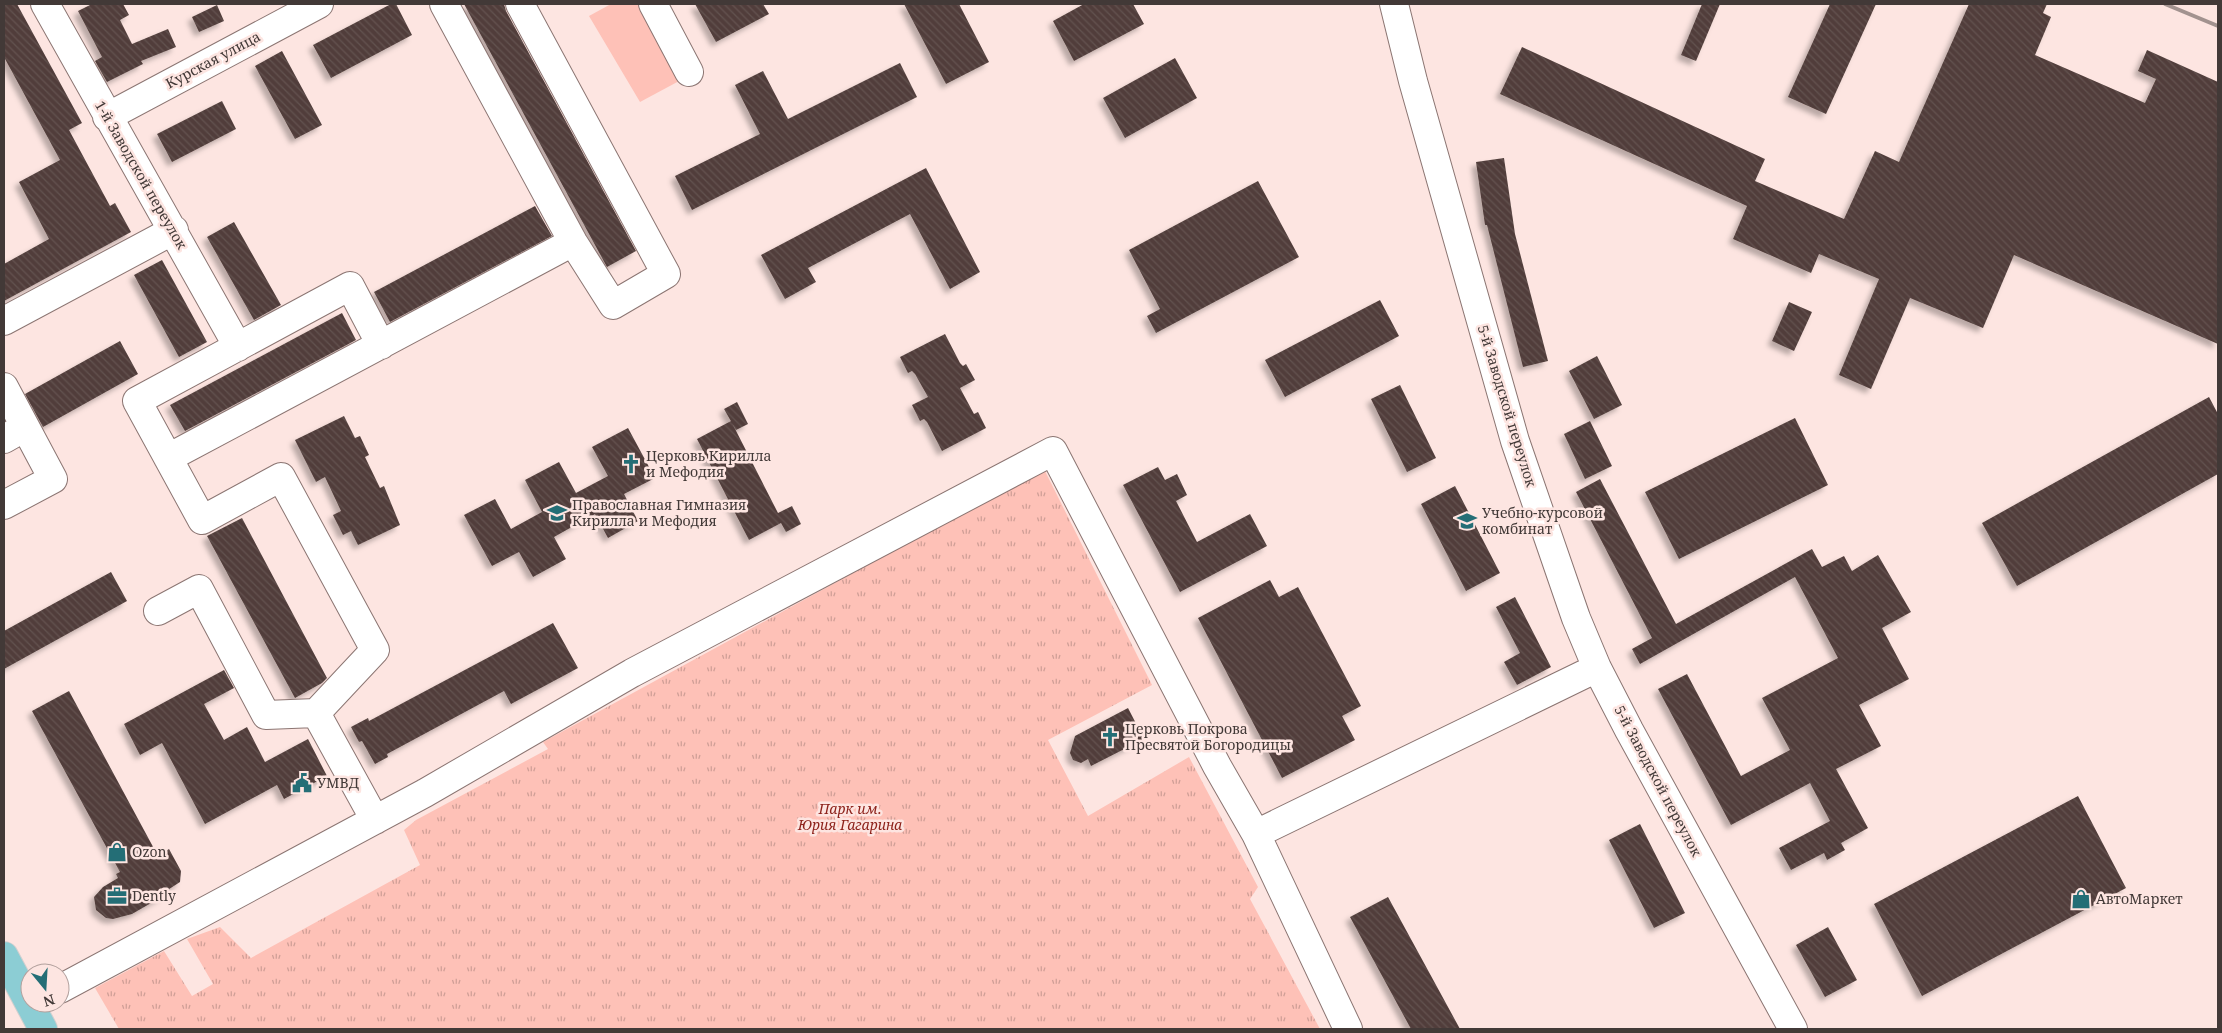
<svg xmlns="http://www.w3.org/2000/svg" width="2222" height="1033" font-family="'Noto Serif',serif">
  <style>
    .green { fill: #fec1b7 }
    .park { fill: url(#park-tufts) }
    .building { fill: url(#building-back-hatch); filter: url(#shadow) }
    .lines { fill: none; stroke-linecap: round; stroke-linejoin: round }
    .minor-casing { stroke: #8b7572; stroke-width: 30 }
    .major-casing { stroke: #d2cfcf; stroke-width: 30 }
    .minor { stroke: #fff; stroke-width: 28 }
    .major { stroke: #8ccdd4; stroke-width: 28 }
    .rail { stroke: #a2928f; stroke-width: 4 }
    .labels { text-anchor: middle; stroke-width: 5; stroke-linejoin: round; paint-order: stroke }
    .street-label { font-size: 14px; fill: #423937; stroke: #fde5e1 }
    .poi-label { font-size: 14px; fill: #423937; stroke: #fde5e1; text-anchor: start }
    .park-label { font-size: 14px; font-style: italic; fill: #8e231c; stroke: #fde5e1 }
  </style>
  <defs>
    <pattern id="park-tufts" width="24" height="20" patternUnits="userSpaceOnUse" patternTransform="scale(1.25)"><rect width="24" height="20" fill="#fec1b7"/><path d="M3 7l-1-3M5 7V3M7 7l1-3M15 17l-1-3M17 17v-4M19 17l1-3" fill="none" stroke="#cf9e96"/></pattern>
    <pattern id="building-back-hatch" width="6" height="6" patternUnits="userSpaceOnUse" patternTransform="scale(1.25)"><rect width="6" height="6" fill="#513e3b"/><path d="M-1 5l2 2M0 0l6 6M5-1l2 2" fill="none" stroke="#63524f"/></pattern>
    <filter id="shadow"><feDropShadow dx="-4.5" dy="4.5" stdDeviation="2.5" flood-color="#0004"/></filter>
  </defs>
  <rect width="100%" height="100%" fill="#fde5e1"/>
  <path class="green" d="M611 4H642L681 80 640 102 589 16Z"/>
  <path class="park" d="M1044 469 1152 685 1048 740 1088 816 1189 757 1258 887 1250 899 1320 1029H119L95 988 164 951 192 996 213 984 187 939 220 927 251 958 420 865 404 830 416 820 548 749 543 742Z"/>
  <path class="building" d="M4 4H17L82 123 69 130 110 206 115 203 131 232 4 301V264L49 239 19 182 60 160 4 57Z
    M92 4H123L129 15 120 20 132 44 168 29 176 47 141 61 143 64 107 82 95 61 102 57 78 11Z
    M391 4H396L412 35 331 78 313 45Z
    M464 4H504L506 11 636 251 607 267Z
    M695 4H763L769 14 716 42Z
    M904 4H959L989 62 946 84Z
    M1084 4H1133L1144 24 1074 61 1053 21Z
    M1702 4H1720L1696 61 1681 55Z
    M1830 4H1876L1826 114 1788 97Z
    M1969 4H2047L2043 13 2051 17 2035 55 2145 103 2156 79 2138 71 2147 50 2218 82V344L2014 255 1983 328 1910 298 1871 389 1839 375 1879 279 1819 254 1811 273 1733 239 1747 206 1500 94 1522 47 1765 159 1755 181 1844 219 1875 151 1899 162Z
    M217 5 224 21 199 32 192 17Z
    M282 51 322 125 295 139 255 66Z
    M1175 58 1197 98 1125 138 1103 98Z
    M900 63 917 97 692 210 675 176 760 134 735 85 763 71 788 119Z
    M222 101 236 129 172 162 157 134Z
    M1504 158 1515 234 1548 361 1523 367 1487 225H1485L1476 162Z
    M926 168 980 272 950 289 910 214 808 268 816 282 785 299 761 255Z
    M1258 181 1299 257 1156 333 1147 316 1160 309 1129 250Z
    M535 206 552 236 390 322 374 292Z
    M234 222 281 305 254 320 207 237Z
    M162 260 207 342 179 357 134 275Z
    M1380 300 1399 336 1285 397 1265 360Z
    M1789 302 1812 312 1794 351 1772 341Z
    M342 313 356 340 185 431 170 405Z
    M945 334 960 363 963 366 966 364 975 380 960 388 974 414 978 412 986 428 942 451 927 422 924 419 920 421 912 405 928 397 915 374 912 371 908 373 900 357Z
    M120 341 138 374 43 427 25 394Z
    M1597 356 1622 405 1594 419 1569 371Z
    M1400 385 1436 458 1407 472 1371 399Z
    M2209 397 2218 414V474L2017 586 1982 523Z
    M737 402 748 424 736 430 724 409Z
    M344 416 355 438 360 436 369 455 365 457 380 488 384 486 400 525 358 545 351 531 343 535 333 515 341 511 325 477 316 482 295 440Z
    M1795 418 1828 485 1679 559 1645 492Z
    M731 421 778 513 792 506 801 524 786 532 781 523 749 540 697 439Z
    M1590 421 1612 466 1585 479 1564 434Z
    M628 428 655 478 624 494 638 521 608 538 595 514 554 537 566 559 533 577 519 552 492 566 464 515 495 499 511 529 542 512 525 480 559 462 576 493 608 476 592 447Z
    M1158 467 1165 480 1177 474 1187 495 1176 501 1197 542 1250 514 1267 546 1180 592 1123 485Z
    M1600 479 1676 624 1812 549 1822 567 1844 556 1852 571 1878 555 1911 612 1882 628 1909 679 1859 705 1881 746 1836 769 1868 828 1841 843 1845 850 1827 860 1824 853 1791 870 1779 848 1830 821 1810 783 1731 825 1658 689 1687 674 1741 776 1790 750 1762 698 1838 658 1795 577 1640 664 1632 649 1652 638 1576 492Z
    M1455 486 1500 573 1466 591 1421 504Z
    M242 518 327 678 322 683 295 698 207 536Z
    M111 572 127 601 4 669V631Z
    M1270 580 1279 597 1298 587 1361 706 1342 716 1355 740 1282 778 1198 618Z
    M1515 597 1551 667 1517 685 1504 662 1520 653 1496 607Z
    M553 623 578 668 511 704 504 691 387 754 388 757 375 764 362 741 359 742 351 727 368 718 369 721Z
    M224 670 234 688 204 704 224 740 247 727 265 762 308 739 327 776 284 799 277 785 205 824 162 743 140 755 124 724Z
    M69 691 158 856 169 849 181 871 180 882 163 893 165 895 132 914 113 919 106 918 96 910 94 897 103 887 118 878 116 874 120 872 32 711Z
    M1128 708 1144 739 1091 766 1088 759 1081 763 1073 760 1070 753 1075 736Z
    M2078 796 2126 888 1922 996 1874 904Z
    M1640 824 1685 913 1654 928 1609 840Z
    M1388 897 1460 1029H1411L1350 917Z
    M1828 927 1857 980 1825 997 1796 945Z"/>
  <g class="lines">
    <defs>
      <path id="minor" d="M45 4 238 347
        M444 4 573 242 613 305 666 274 520 4
        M653 4 689 72
        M1394 4 1413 81 1515 441 1576 618 1597 668 1629 730 1793 1029
        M107 117 319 4
        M4 321 174 230
        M4 387 53 479 4 505
        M4 439 25 427
        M168 458 573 242
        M158 611 199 589 266 715 316 713
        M375 820 316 713 375 650 281 477 202 520 137 401 350 286 381 345
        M1256 834 1597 668
        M60 989 425 793 632 673 1053 451 1217 766 1256 834 1348 1029"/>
      <path id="major" d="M4 956 43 1029"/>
    </defs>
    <use href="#minor" class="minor-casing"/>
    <use href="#major" class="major-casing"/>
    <use href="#minor" class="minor"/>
    <use href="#major" class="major"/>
    <path class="rail" d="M2165 4 2218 26"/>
  </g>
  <defs>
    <symbol id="church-bare" viewBox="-9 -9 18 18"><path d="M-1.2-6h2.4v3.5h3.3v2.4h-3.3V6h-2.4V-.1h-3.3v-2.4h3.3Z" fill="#246e76" stroke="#fde5e1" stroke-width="2.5" paint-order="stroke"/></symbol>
    <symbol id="school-bare" viewBox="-9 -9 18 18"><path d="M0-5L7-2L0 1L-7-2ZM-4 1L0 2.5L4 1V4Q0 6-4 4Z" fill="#246e76" stroke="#fde5e1" stroke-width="2.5" paint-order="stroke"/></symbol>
    <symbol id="university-bare" viewBox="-9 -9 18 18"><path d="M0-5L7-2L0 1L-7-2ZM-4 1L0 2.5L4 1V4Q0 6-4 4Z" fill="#246e76" stroke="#fde5e1" stroke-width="2.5" paint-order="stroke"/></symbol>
    <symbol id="civic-bare" viewBox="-9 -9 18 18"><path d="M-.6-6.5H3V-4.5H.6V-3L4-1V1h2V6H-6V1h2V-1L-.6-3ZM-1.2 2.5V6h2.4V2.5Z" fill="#246e76" stroke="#fde5e1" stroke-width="2.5" paint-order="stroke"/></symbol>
    <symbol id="shop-bare" viewBox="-9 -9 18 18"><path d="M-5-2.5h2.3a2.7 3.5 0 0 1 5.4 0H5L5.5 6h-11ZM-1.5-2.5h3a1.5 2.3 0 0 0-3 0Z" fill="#246e76" stroke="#fde5e1" stroke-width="2.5" paint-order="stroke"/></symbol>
    <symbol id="office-bare" viewBox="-9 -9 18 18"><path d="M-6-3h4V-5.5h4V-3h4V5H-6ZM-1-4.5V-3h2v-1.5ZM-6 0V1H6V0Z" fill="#246e76" stroke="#fde5e1" stroke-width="2.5" paint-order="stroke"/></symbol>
  </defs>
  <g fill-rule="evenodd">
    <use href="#church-bare" x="617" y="450" width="28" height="28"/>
    <use href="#school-bare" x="543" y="499" width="28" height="28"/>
    <use href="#university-bare" x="1453" y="507" width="28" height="28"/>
    <use href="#church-bare" x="1096" y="723" width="28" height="28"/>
    <use href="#civic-bare" x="288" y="769" width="28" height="28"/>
    <use href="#shop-bare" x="103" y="838" width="28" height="28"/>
    <use href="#office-bare" x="103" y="882" width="28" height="28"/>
    <use href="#shop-bare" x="2067" y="885" width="28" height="28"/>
  </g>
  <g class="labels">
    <g class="street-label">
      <text transform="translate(213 60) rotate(-28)" y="5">Курская улица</text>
      <text transform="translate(141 175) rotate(60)" y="5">1-й Заводской переулок</text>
      <text transform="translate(1507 406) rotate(73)" y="5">5-й Заводской переулок</text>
      <text transform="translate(1658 781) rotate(62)" y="5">5-й Заводской переулок</text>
    </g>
    <g class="poi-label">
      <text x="646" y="461">Церковь Кирилла<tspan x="646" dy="16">и Мефодия</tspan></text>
      <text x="572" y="510">Православная Гимназия<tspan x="572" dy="16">Кирилла и Мефодия</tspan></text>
      <text x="1482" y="518">Учебно-курсовой<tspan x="1482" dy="16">комбинат</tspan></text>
      <text x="1125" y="734">Церковь Покрова<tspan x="1125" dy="16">Пресвятой Богородицы</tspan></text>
      <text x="317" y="788">УМВД</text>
      <text x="132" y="857">Ozon</text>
      <text x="132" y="901">Dently</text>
      <text x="2096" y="904">АвтоМаркет</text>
    </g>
    <g class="park-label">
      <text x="850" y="814">Парк им.<tspan x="850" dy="16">Юрия Гагарина</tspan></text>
    </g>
  </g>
  <rect width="2222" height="1033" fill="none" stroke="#423937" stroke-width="10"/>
  <g transform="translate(45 988) rotate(162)"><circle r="24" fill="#fde5e1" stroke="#b2a09d"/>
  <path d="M0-4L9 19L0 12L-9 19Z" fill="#246e76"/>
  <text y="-8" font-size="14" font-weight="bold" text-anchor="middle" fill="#423937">N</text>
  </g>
</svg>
